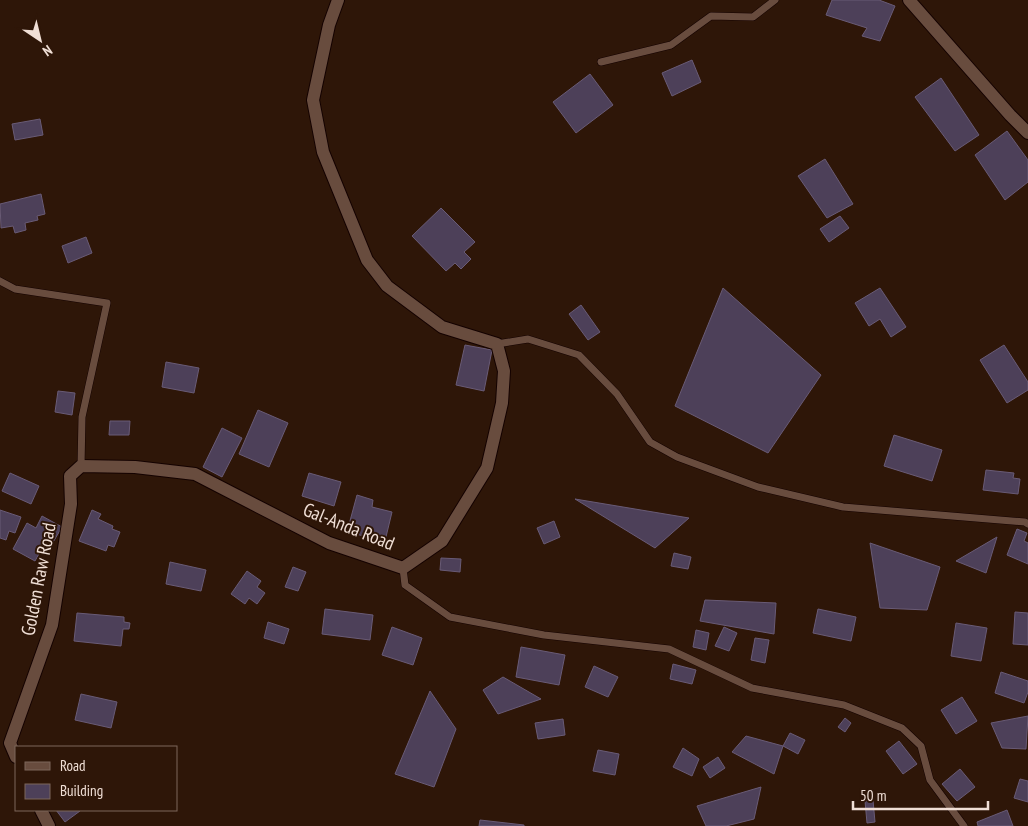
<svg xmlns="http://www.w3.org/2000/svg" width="1028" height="826" font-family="'PT Sans Narrow',sans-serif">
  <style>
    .building { fill: #4d4059; stroke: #695b76 }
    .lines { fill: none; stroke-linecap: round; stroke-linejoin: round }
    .service-casing { stroke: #140200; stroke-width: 8 }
    .minor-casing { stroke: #140200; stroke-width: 14 }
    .service { stroke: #684c3e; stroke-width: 7 }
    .minor { stroke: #684c3e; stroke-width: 12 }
    .labels { text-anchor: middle; stroke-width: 4; stroke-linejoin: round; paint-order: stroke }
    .street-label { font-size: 19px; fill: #f0dfd6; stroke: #2e1608 }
  </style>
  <rect width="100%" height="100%" fill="#2e1608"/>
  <path class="building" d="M832 0H879L895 6 880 41 862 36 867 28 826 15Z
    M692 60 701 82 672 96 662 73Z
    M590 74 613 105 576 133 553 102Z
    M941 78 979 135 955 151 915 97Z
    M40 119 43 135 15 140 12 124Z
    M1007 131 1028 160V182L1005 200 975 155Z
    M825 159 853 204 827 218 798 176Z
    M41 194 45 214 37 216 38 220 25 223 26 230 15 233 13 226 1 228 0 204Z
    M441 208 475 242 464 252 471 259 461 269 455 263 446 271 412 236Z
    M840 216 849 228 829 242 820 229Z
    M86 237 92 253 68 263 62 246Z
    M723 288 821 375 768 453 675 406Z
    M880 288 906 327 891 337 880 319 869 326 855 303Z
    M581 305 600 332 588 340 569 314Z
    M465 345 492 350 484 391 456 385Z
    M1004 345 1028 382V390L1007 403 980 360Z
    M166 362 199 368 194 393 162 387Z
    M58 391 75 393 72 415 55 412Z
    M258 410 288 423 269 467 239 454Z
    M110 421H130L129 435H109Z
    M222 428 242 438 222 477 203 467Z
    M894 435 942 450 932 481 884 466Z
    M986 470 1014 473 1013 478 1020 479 1018 494 983 490Z
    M10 473 39 486 31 504 2 491Z
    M309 473 341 482 334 506 302 496Z
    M357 495 373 500 372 507 392 512 385 541 347 532Z
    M575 499 689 518 655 548Z
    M0 510 21 517 15 533 9 531 6 540 0 538Z
    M92 510 101 514 98 519 113 526 112 529 120 532 114 547 108 545 106 551 79 541Z
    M42 516 62 527 52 544 46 541 35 561 13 549 27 523 36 528Z
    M554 521 560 537 544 544 537 528Z
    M1017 529 1027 533 1024 541 1028 543V564L1007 555Z
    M997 537 986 573 956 561Z
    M870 543 940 567 927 610 880 608Z
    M674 553 691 557 688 569 671 566Z
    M441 558 461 559 460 572 440 570Z
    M170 562 206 570 201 591 166 584Z
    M293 567 306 572 298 591 285 587Z
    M247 571 261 581 257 587 265 593 257 604 249 598 245 604 231 594Z
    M705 600 776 603 774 634 700 621Z
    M325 609 373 615 370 640 322 634Z
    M818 609 856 617 851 641 813 633Z
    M1015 612 1028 613V645L1013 644Z
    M77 613 124 617V622L130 623 129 629H123L121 646 74 641Z
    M268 622 289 629 284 644 264 638Z
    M956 623 987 628 981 661 951 656Z
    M392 627 422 638 413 665 382 655Z
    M724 627 737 633 729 651 715 646Z
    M696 630 709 633 706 650 693 647Z
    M755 638 769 640 765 663 751 660Z
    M521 647 565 655 559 685 516 677Z
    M673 664 696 670 692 684 670 679Z
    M594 666 618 677 608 697 585 687Z
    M1001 672 1028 681V692L1024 703 995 693Z
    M503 677 541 699 498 714 483 690Z
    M430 691 456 729 434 787 395 774Z
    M81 694 117 702 111 728 75 720Z
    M962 697 977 721 956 734 941 710Z
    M1028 716 1026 749 1002 748 991 723Z
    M845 718 851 723 845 732 838 727Z
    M563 719 565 735 538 739 535 723Z
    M790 733 805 740 798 754 783 746Z
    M746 736 783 746 774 774 732 752Z
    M899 741 917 764 903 774 886 751Z
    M683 748 699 759 692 776 673 767Z
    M598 750 619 754 615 775 593 771Z
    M718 757 725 768 710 778 703 767Z
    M960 769 975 787 957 801 942 784Z
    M1020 779 1028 781V802L1014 798Z
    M761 787 754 819 726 826H706L697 806Z
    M873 800 875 822 867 823 865 801Z
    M56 810H79L80 811 65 822Z
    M1007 810 1013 826H978L977 822Z
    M480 820 524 825V826H479Z"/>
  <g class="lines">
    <defs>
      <path id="service" d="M601 62 671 45 711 16 753 17 775 0
        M0 281 15 289 107 303 82 417 81 466
        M497 344 528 339 579 355 617 394 650 442 677 457 758 487 843 507 1025 522 1028 524
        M403 568 405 585 450 617 544 635 669 649 752 688 844 705 902 728 921 746 930 780 964 826"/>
      <path id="minor" d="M909 0 1010 115 1028 133
        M16 757 10 743 52 625 71 504 70 476 81 466 135 467 195 474 329 543 403 568 442 541 487 468 502 403 504 371 497 344 442 327 387 286 367 260 323 152 313 100 329 25 338 0
        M41 810 49 826"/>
    </defs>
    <use href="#service" class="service-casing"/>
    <use href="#minor" class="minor-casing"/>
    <use href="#service" class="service"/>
    <use href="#minor" class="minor"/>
  </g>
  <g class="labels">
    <g class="street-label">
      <text transform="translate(349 526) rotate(22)" y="7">Gal-Anda Road</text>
      <text transform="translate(38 579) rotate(-79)" y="7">Golden Raw Road</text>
    </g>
  </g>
  <rect x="15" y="746" width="162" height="65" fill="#2e1608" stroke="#7c665a"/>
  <rect x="25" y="762" width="25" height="8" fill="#684c3e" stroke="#7c665a"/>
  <text x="60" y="771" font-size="15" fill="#f0dfd6">Road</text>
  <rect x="25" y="784" width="25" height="15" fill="#4d4059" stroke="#7c665a"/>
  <text x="60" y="796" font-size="15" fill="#f0dfd6">Building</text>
  <g transform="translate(40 40) rotate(145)" stroke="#2e1608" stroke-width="4" paint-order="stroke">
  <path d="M0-4L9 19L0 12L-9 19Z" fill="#f0dfd6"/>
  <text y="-8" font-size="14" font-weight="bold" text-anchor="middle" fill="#f0dfd6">N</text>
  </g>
  <path d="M853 801v8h135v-8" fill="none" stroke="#f0dfd6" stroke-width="2.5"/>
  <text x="860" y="801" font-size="15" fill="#f0dfd6" stroke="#2e1608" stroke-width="4" paint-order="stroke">50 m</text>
</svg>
